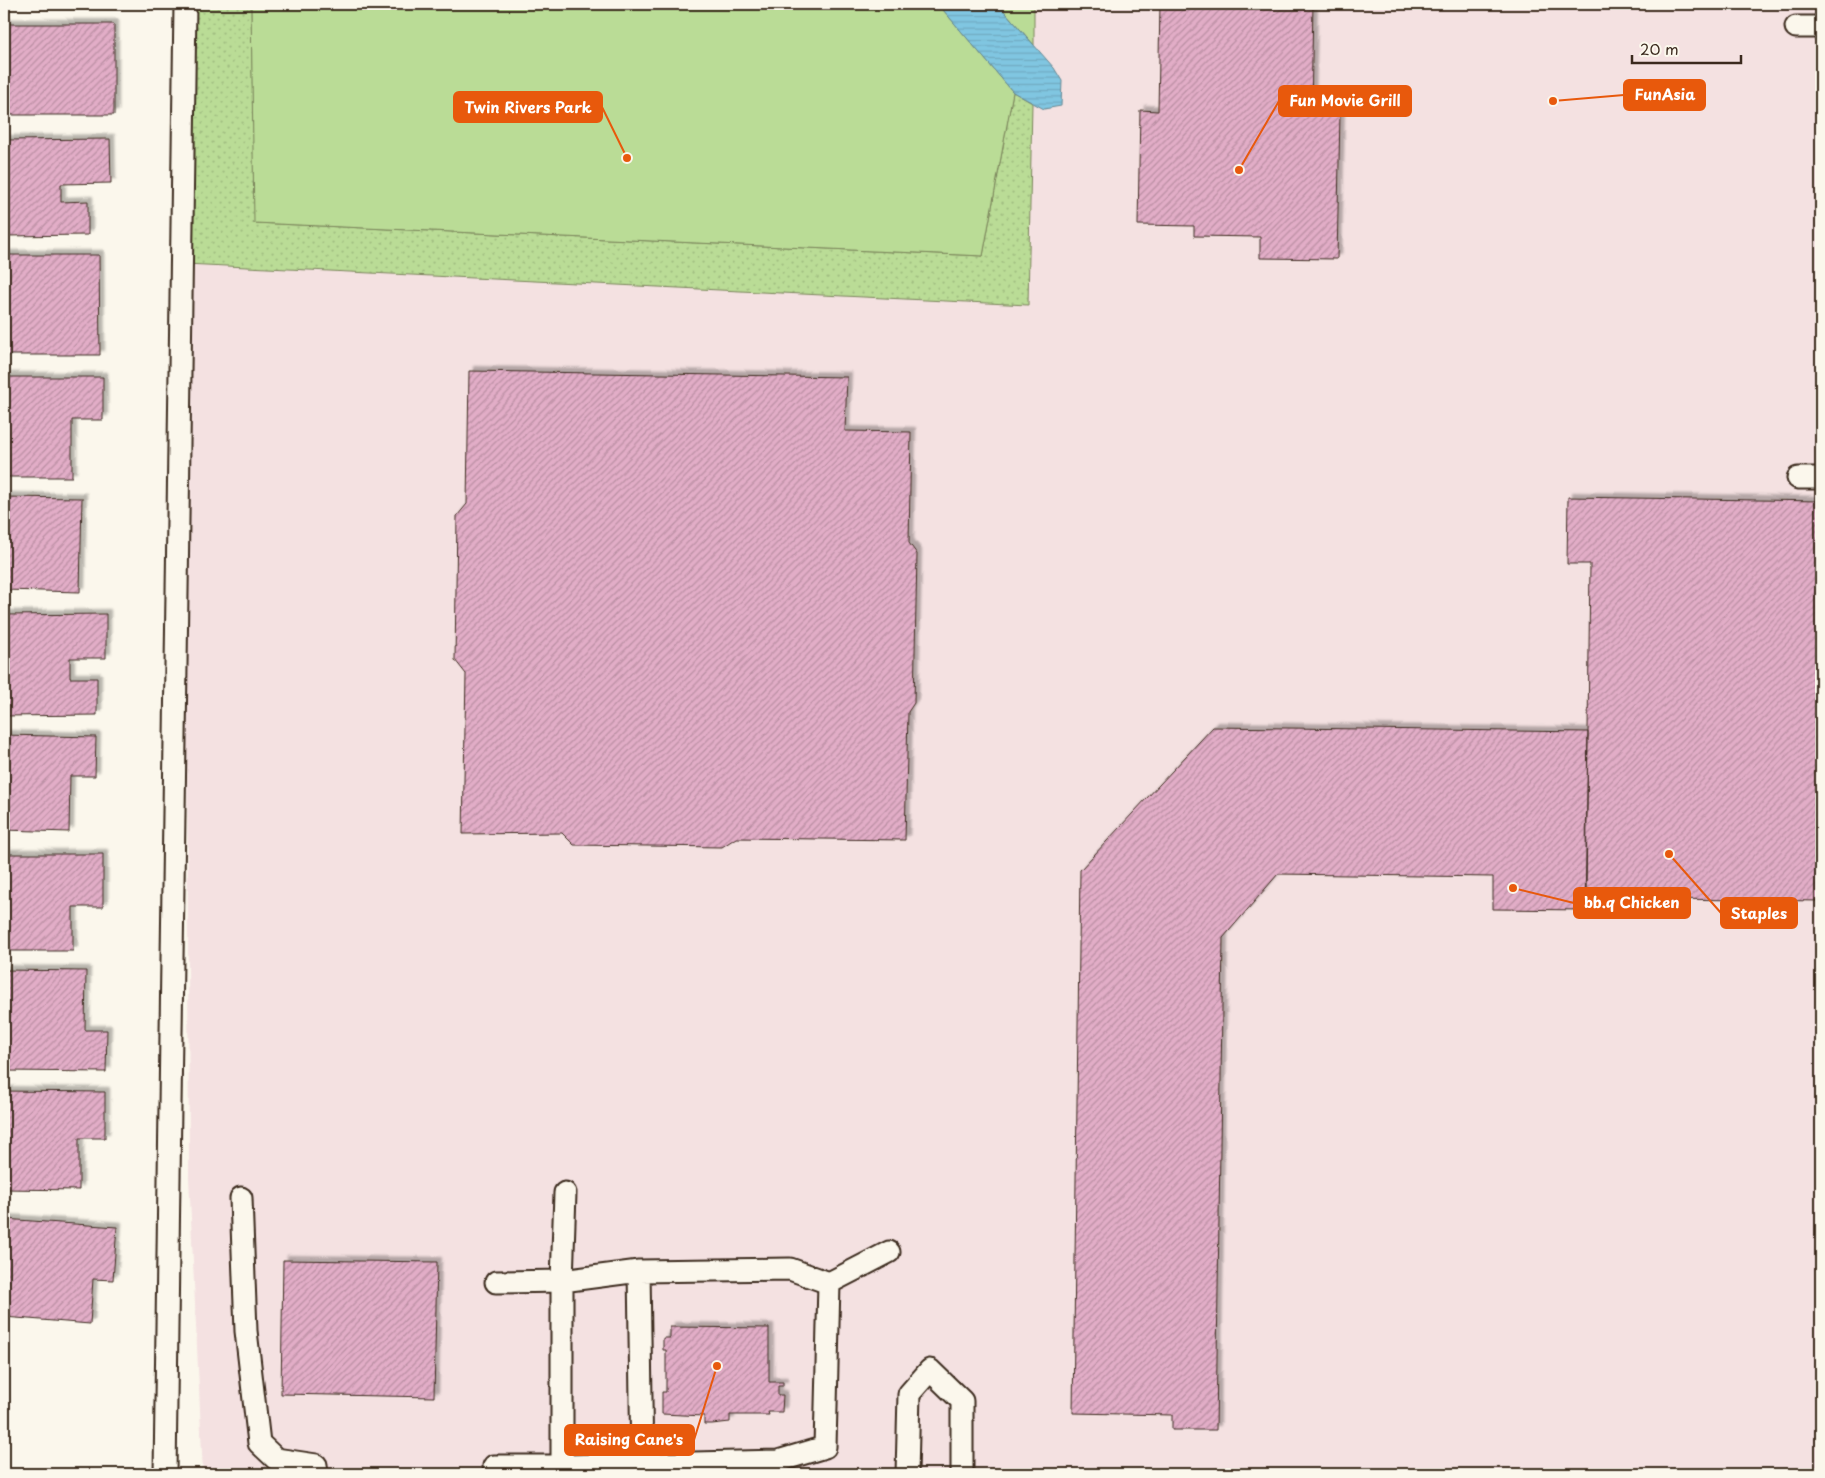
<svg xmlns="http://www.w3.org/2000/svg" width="1825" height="1478" font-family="'Playpen Sans',sans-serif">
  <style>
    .built { fill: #f4e1e1 }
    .grass { fill: url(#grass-dots); stroke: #7a835a }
    .park { fill: #badc96; stroke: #7a835a }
    .water { fill: url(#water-rules); stroke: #648893 }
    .building { fill: url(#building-hatch); stroke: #3b2a1e; filter: url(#shadow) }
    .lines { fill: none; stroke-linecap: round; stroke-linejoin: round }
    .lane-casing { stroke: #3b2a1e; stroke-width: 25 }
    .lane { stroke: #fbf7ec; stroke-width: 21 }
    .leader { fill: none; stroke: #e8590c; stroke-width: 2 }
    .callout-dot { fill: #e8590c; stroke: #fbf7ec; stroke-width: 2 }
    .callout { fill: #e8590c; stroke: #e8590c; stroke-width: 2 }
    .callout-label { font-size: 15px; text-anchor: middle; font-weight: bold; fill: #fff }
  </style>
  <defs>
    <pattern id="grass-dots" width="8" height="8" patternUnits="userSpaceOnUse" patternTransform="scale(1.25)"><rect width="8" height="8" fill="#badc96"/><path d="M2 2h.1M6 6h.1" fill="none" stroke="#a1bd81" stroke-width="1.8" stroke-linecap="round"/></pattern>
    <pattern id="water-rules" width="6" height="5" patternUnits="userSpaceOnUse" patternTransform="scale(1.25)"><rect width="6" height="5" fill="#80c6e1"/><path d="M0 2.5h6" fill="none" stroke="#70aac1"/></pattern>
    <pattern id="building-hatch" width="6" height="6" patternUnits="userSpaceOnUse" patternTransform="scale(1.25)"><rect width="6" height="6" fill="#e2adc7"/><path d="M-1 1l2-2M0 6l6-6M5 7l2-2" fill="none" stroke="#b88da1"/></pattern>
    <filter id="shadow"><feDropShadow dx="4.5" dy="-4.5" stdDeviation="1" flood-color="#0004"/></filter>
  </defs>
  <rect width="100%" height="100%" fill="#fbf7ec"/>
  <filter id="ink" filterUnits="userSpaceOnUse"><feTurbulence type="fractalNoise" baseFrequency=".02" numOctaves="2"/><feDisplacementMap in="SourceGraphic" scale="10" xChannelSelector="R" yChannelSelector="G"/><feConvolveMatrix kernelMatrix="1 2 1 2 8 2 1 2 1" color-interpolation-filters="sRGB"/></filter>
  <g filter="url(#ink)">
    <path class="built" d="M1033 4H1821V1474H203L189 1177 185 264 1028 305Z"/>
    <path class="grass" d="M188 4H251L255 223 983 256 1013 92 1032 103 1028 305 185 264Z"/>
    <path class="park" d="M251 4H938L1013 92 983 256 254 223Z
      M998 4H1034V45Z"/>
    <path class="water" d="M938 4H998L1054 68 1062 81 1061 106 1044 109 1013 92Z"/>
    <path class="building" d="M1160 4H1313L1311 114H1340L1337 259 1260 258V237L1194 236V226L1138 225 1140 110 1158 111Z
      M4 24H114V115H4Z
      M110 139 111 183 61 184V202L88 201V235L4 236V140Z
      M4 255H99L100 355H4Z
      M469 371 847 377 845 431 911 432 909 543 917 554 914 703 908 712 905 840 736 838 722 847 574 845 562 833 463 834 466 674 455 660 457 516 467 504Z
      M4 377H103V420H72V477H4Z
      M4 497 82 498 80 592 4 590Z
      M1568 497 1821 501V901L1586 898 1590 564H1567Z
      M106 614V658H70V678H97V715L4 716V615Z
      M1213 727 1588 732 1585 910 1493 909V877L1278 874 1223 938 1216 1430H1172V1415L1073 1413 1080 870Z
      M4 735 96 737 95 776H70L69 832 4 830Z
      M4 854H103V907H73V951H4Z
      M4 970 86 971 85 1030H107L106 1072 4 1071Z
      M4 1091 105 1092V1138H79V1190L4 1189Z
      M4 1219 117 1227 113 1280 93 1279 90 1324 4 1317Z
      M283 1260 437 1262 434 1397 281 1394Z
      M670 1327 769 1328V1382H783V1386H778V1395H783L782 1412H768L769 1415H730V1422L712 1424H704V1416L662 1414V1392H666V1350H663V1338H670Z"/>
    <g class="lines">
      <defs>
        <path id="lane" d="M1796 27H1821
          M1798 478H1821
          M565 1193 562 1281 639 1271 790 1269 829 1283 889 1252
          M241 1198 246 1331 259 1443 276 1459 316 1465 317 1474
          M639 1271 642 1464
          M496 1282 562 1281V1466L778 1461 825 1447 829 1283
          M494 1466H562
          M165 1474 185 4
          M907 1474 909 1394 930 1370 962 1401V1474"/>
      </defs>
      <use href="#lane" class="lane-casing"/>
      <use href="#lane" class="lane"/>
    </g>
  </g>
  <path class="leader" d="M1553 101L1624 95M1239 170L1279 101M627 158L602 107M1513 888L1574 903M1669 854L1721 913M717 1366L694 1440"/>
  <g class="callout-dot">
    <circle cx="1553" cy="101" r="5"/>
    <circle cx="1239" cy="170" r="5"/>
    <circle cx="627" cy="158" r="5"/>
    <circle cx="1513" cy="888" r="5"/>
    <circle cx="1669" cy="854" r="5"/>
    <circle cx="717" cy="1366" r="5"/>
  </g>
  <g class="callout">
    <rect x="1624" y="80" width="81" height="30" rx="5"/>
    <rect x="1279" y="86" width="132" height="30" rx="5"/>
    <rect x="454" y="92" width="148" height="30" rx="5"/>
    <rect x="1574" y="888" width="116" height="30" rx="5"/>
    <rect x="1721" y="898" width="76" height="30" rx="5"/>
    <rect x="565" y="1425" width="129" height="30" rx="5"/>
  </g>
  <g class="callout-label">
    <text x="1665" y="100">FunAsia</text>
    <text x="1345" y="106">Fun Movie Grill</text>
    <text x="528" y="113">Twin Rivers Park</text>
    <text x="1632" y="908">bb.q Chicken</text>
    <text x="1759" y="919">Staples</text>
    <text x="629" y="1445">Raising Cane's</text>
  </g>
  <rect width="1825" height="1478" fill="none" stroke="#fbf7ec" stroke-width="20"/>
  <rect x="10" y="10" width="1805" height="1458" fill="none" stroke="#3b2a1e" stroke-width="2" filter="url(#ink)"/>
  <path d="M1632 55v8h109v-8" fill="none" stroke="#3b2a1e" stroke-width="2.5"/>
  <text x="1640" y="55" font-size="15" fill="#3b2a1e" stroke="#fbf7ec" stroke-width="4" paint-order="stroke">20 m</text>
</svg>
